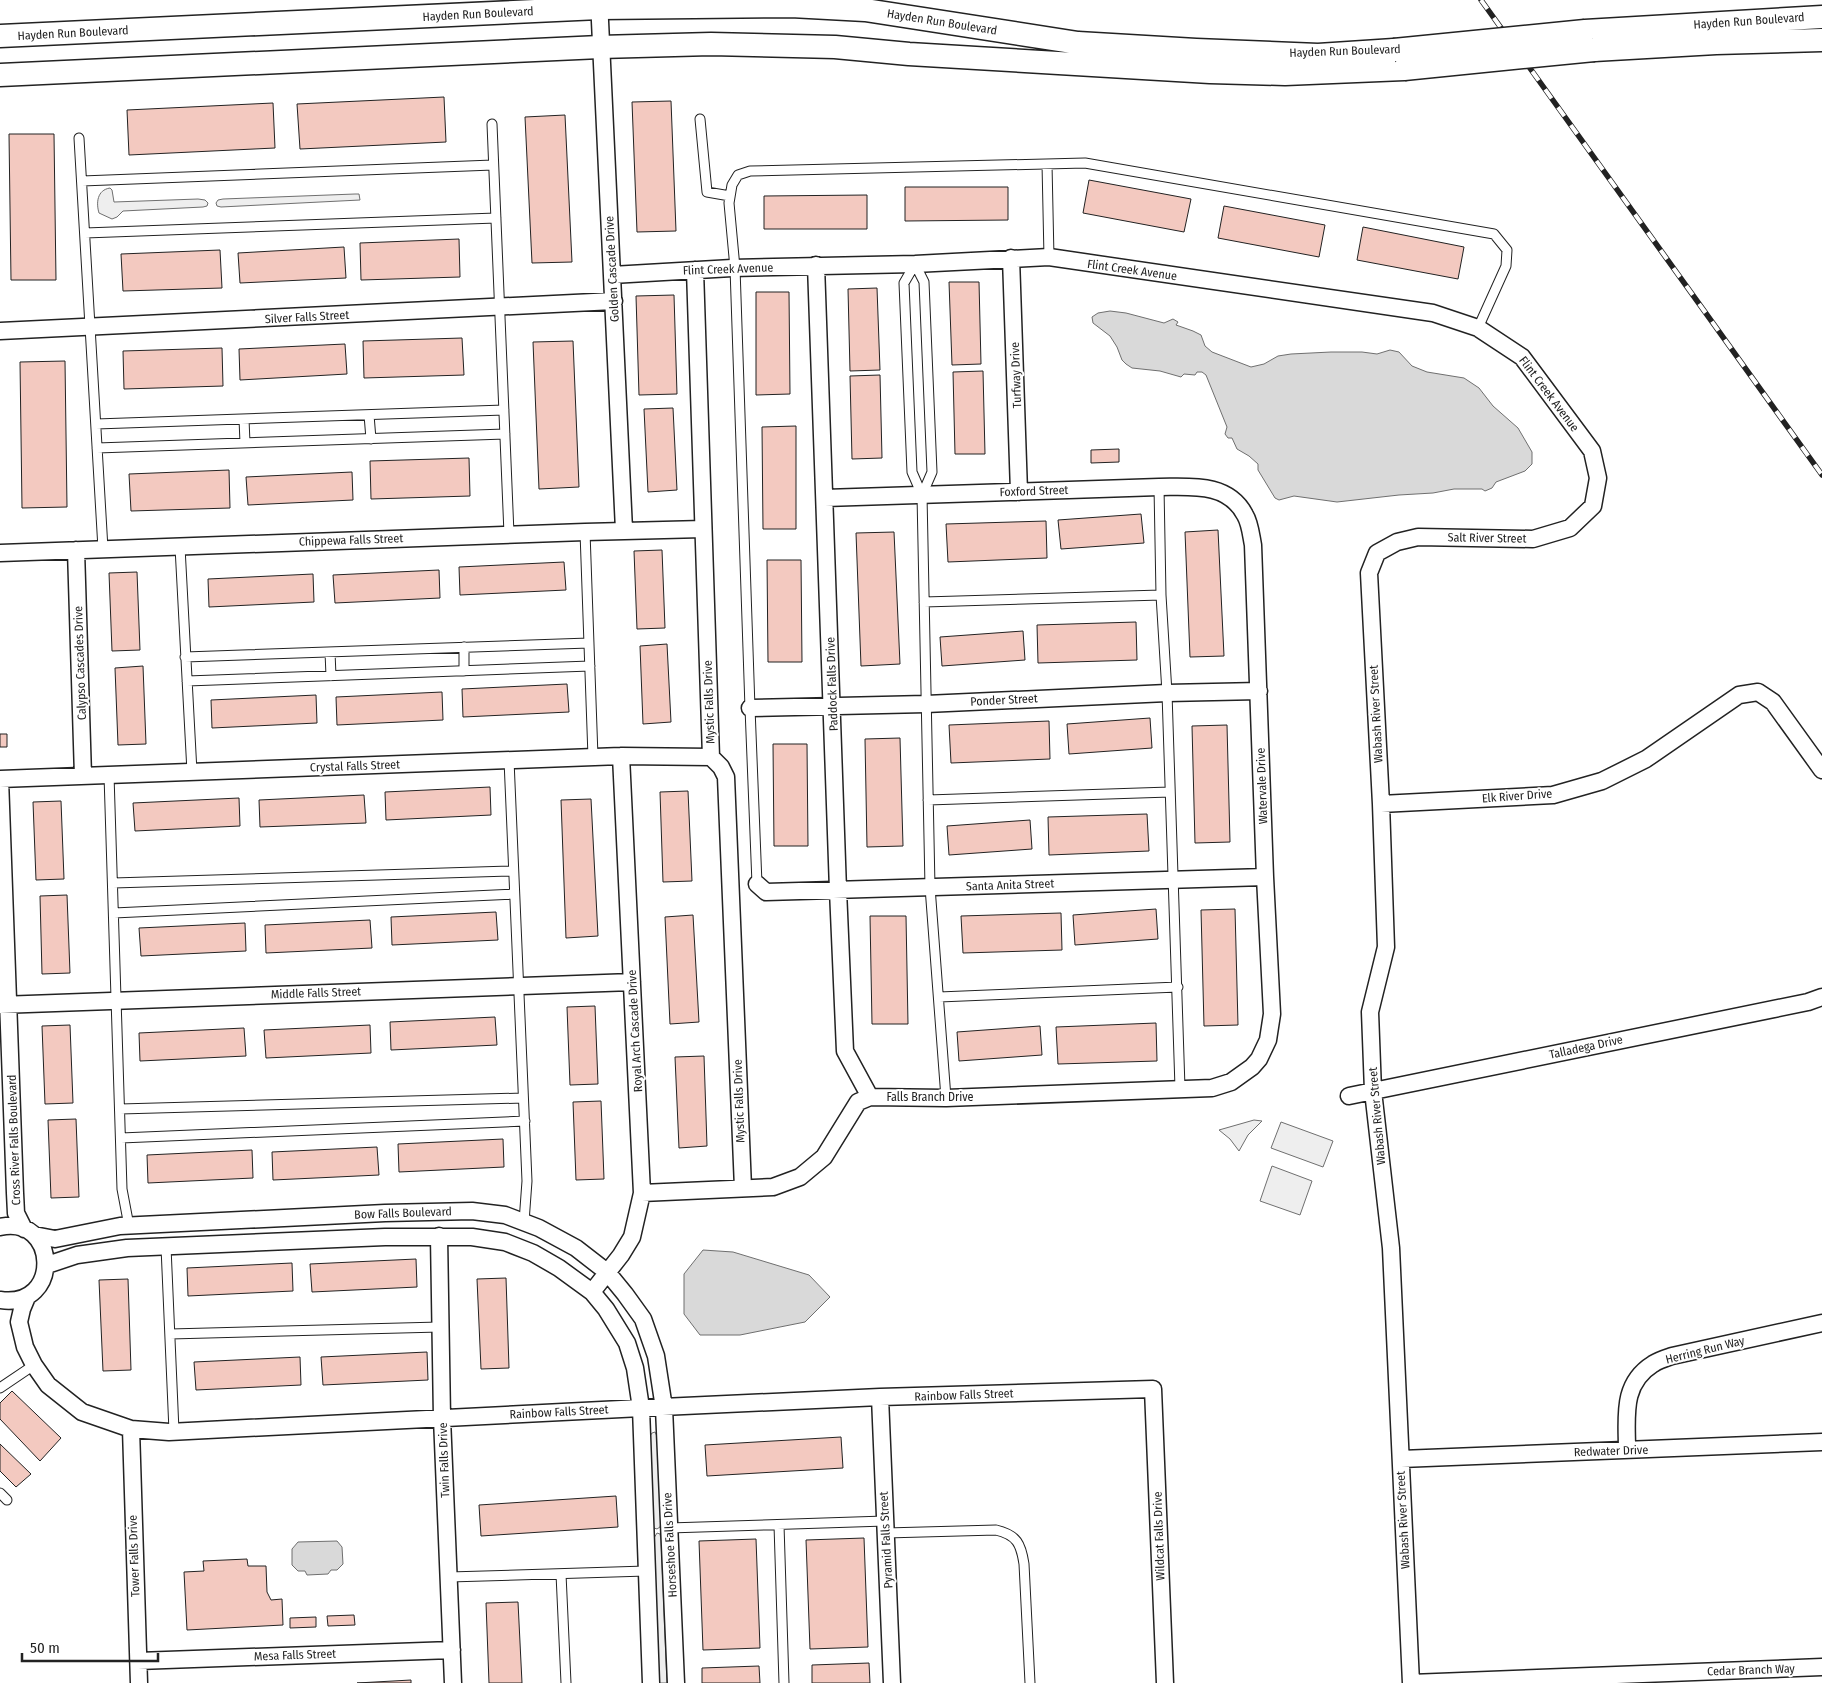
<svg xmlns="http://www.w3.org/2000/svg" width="1822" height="1683" viewBox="0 0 1822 1683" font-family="'Fira Sans Condensed',sans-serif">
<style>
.green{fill:#eee;stroke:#6f6f6f}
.water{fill:#d9d9d9;stroke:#6f6f6f}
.building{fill:#f3c9c0;stroke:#222}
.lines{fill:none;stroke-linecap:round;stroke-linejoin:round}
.lane-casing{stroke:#222;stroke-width:11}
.street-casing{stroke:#222;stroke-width:19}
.secondary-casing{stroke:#222;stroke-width:25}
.lane{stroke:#fff;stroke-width:9}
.street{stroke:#fff;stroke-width:16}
.secondary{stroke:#fff;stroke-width:22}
.rail-casing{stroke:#222;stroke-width:5.5}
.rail{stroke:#fff;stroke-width:4;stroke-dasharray:11;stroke-linecap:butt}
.secondary-bridge-casing{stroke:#222;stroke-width:25;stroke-linecap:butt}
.secondary-bridge{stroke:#fff;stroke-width:22}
.labels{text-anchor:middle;stroke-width:4;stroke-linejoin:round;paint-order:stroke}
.street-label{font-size:12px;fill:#222;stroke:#fff}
</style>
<rect width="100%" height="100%" fill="#fff"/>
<path class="green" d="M110,188L112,190L114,202L198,199L205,200L208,203L207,206L203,207L123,211L117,217L112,219L99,213C96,203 97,190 110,188Z
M355,194H359L360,200L221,207L217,206L216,203L218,200L223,199Z
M1254,1120L1262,1121L1248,1135L1239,1151L1230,1139L1219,1130Z
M1281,1122L1333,1141L1323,1167L1271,1148Z
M1272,1166L1312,1181L1300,1215L1260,1201Z
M655,1432L658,1438L661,1523L660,1527L657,1529L654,1528L653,1524L650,1436L652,1433Z
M657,1533L660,1534L661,1540L667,1683H659L654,1538Z"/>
<path class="water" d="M1110,311L1126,313L1164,323L1173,319L1178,322L1176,325L1193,331L1201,335L1205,346L1212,352L1251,367L1264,364L1278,356L1291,354L1331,352H1362L1377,354L1390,350L1399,352L1412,366L1427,372L1464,378L1479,388L1493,406L1518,428L1532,452V464L1525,471L1496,482L1492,488L1485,491L1482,489H1454L1433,493L1399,495L1337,502L1294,496L1279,500L1275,498L1258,470V464L1249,456L1237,449L1232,438H1228L1225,434L1227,427L1206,375L1202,372H1197L1195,375L1184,374L1181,377L1160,371L1132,368L1126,364L1122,360L1117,347L1110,336L1093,323L1092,317L1098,313Z
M703,1250L733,1252L809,1275L830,1297L805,1322L740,1335H700L684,1314V1274Z
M337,1541L342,1547L343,1564L337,1570H331L328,1574L307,1575L305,1571H298L292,1565V1549L298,1542Z"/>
<path class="building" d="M444,97L446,142L300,149L297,104Z
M671,101L676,231L637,232L632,102Z
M273,103L275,148L129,155L127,110Z
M565,115L572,262L532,263L525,117Z
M9,134H54L56,280H11Z
M1089,180L1191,199L1184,232L1083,213Z
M905,187H1008V220L905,221Z
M867,195V229H764V196Z
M1224,206L1325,225L1319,257L1218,238Z
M1363,227L1464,247L1458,279L1357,260Z
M459,239L460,277L361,280L360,243Z
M344,247L346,278L240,283L238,253Z
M220,250L222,288L123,291L121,254Z
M949,282H979L981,364L952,365Z
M877,288L880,370L850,371L848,289Z
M756,292H789L790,394L756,395Z
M674,295L677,394L639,395L636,296Z
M462,338L464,375L364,378L363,341Z
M573,341L579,487L539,489L533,342Z
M345,344L347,374L240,380L239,349Z
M222,348L223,386L124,389L123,351Z
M65,361L67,507L22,508L20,362Z
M983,371L985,454H955L953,372Z
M880,375L882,458L852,459L850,376Z
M673,408L677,490L648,492L644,409Z
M796,426V529H763L762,427Z
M1119,449V462L1091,463V450Z
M469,458L470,496L371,499L370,461Z
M229,470L230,508L131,511L129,474Z
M352,472L353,500L248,505L246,477Z
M1141,514L1144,543L1061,549L1058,520Z
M1046,521L1047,558L948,562L946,524Z
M1218,530L1224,656L1190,657L1185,532Z
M894,532L900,664L861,666L856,533Z
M662,550L665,628L637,629L634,551Z
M767,560H801L802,662H768Z
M564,562L566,590L460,595L459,567Z
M439,570L440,598L335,603L333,575Z
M137,572L140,650L112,651L109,573Z
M313,574L314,602L209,607L208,579Z
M1136,622L1137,660L1038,663L1037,625Z
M1023,631L1025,660L942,666L940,637Z
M667,644L671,722L643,724L640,646Z
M143,666L146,744L118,745L115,668Z
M567,684L569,712L463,717L462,689Z
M442,692L443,720L337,725L336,697Z
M316,695L317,723L212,728L211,700Z
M1150,718L1152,748L1069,754L1067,724Z
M1049,721L1050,759L951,763L949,725Z
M1227,725L1230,842L1195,843L1192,726Z
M0,734H7V747H0Z
M900,738L903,846L867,847L865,739Z
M773,744H807L808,846H774Z
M490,787L491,815L386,820L385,792Z
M688,791L692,881L663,882L660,792Z
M364,795L366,823L260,827L259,800Z
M239,798L240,826L135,831L133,803Z
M591,799L598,936L566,938L561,800Z
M61,801L64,879L36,880L33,802Z
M1147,814L1149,851L1049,855L1048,817Z
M1030,820L1032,849L949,855L947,826Z
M67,895L70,973L42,974L40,896Z
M1156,909L1158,939L1075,945L1073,915Z
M1235,909L1238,1025L1204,1026L1201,910Z
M496,912L498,940L392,945L391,917Z
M1061,913L1062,950L963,953L961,916Z
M693,915L699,1022L670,1024L665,917Z
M870,916H906L908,1024H872Z
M370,920L372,948L266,953L265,925Z
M245,923L246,951L141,956L139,928Z
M595,1006L598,1084L570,1085L567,1007Z
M495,1017L497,1045L391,1050L390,1022Z
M1156,1023L1157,1061L1058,1064L1056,1027Z
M70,1025L73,1103L45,1104L42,1026Z
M370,1025L371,1053L266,1058L264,1030Z
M1040,1026L1042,1055L959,1061L957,1032Z
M244,1028L246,1056L140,1061L139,1033Z
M704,1056L707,1146L679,1148L675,1057Z
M601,1101L604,1179L576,1180L573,1102Z
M76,1119L79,1197L51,1198L48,1120Z
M503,1139L504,1167L399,1172L398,1144Z
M377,1147L379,1175L273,1180L272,1152Z
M252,1150L253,1178L148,1183L147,1155Z
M416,1259L417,1287L312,1292L310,1264Z
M292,1263L293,1291L188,1296L187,1268Z
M506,1278L509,1368L481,1369L477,1279Z
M128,1279L131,1370L103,1371L99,1280Z
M427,1352L428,1380L323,1385L321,1357Z
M300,1357L301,1385L196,1390L194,1362Z
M12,1391L61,1438L40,1461L0,1419V1403Z
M841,1437L843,1468L707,1476L705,1445Z
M0,1444L31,1474L16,1487L0,1471Z
M616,1496L618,1527L481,1536L479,1505Z
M864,1538L868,1647L810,1649L806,1540Z
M756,1539L760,1648L703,1650L699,1541Z
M247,1559L248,1566H266L267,1592L271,1600L282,1599L283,1625L187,1630L184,1572L204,1571L203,1561Z
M518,1602L522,1683H489L486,1603Z
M354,1615L355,1625L328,1626L327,1616Z
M316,1617V1627L290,1628V1618Z
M869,1663L870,1683H812V1665Z
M759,1666L760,1683H702V1668Z
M411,1680V1683H357Z"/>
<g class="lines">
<g class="lane-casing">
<path id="lane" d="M700,119L707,192L730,196
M492,124L509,534
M79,138L103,549
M1047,164L1049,257
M82,181L493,165
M85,233L496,218
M915,264L904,283L912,472L922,495L930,887L946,1098
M915,264L924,282L932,472L922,495
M369,415L371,439
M244,419L245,443
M96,424L504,410
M97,448L505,434
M585,532L593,757
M180,547L192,772
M1161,595L1167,693L1180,1088
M924,602L1161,595L1159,487
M464,647V671
M330,652L331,676
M185,657L589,643
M187,681L590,666
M509,760L527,1181L524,1222
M109,775L122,1189L129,1226
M928,800L1170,792
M113,883L513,871
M757,884L750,708L735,268L729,203L732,185L738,175L750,171L1085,163L1494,234L1507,250L1506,266L1478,328
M114,913L514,894
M939,997L1178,987
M120,1109L523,1098
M121,1138L525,1121
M166,1247L174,1431
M170,1334L440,1327
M0,1388L34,1365
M0,1493L7,1500
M779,1525L784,1683
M669,1528L885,1521
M886,1533L996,1530C1017,1535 1021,1544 1024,1564L1030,1683
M561,1574L566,1683
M449,1577L646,1571"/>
</g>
<g class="street-casing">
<path id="street" d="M599,0L624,530
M1011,258L1019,492
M816,265L838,890L845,1051L870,1097
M695,270L711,757L721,767L726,777L743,1188
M612,275L732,268L915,264L1049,257L1433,313L1478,328L1522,357L1592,451L1598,478L1593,506L1570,528L1533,539L1418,537L1397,542L1377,553L1369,573L1381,804L1386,947L1370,1012L1373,1091L1391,1248L1411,1683
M0,331L614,301
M76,550L83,776
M0,553L585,532L703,529
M750,708L926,704L1167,693L1259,691
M0,779L621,756L711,757
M0,779L15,1193L16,1213L24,1229
M1381,804L1553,795L1602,781L1646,759L1739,695L1758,692L1773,702L1822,770
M757,884L766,892L1265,877
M0,1005L632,982
M1349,1096L1808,1002L1822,997
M642,1193L773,1187L800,1177L824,1157L858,1102L870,1097L946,1098L1212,1088L1231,1082L1252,1067L1259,1059L1268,1040L1272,1014L1265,877L1253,545C1251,535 1250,523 1245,515C1228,482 1190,487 1159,487L825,498
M0,1227C58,1214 63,1309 0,1300
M34,1235L55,1239L120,1226L385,1213L472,1211L505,1215L539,1228L576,1248L607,1272L625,1294L643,1319L656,1356L664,1408L676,1683
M439,1236L442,1418L453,1683
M47,1265L77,1255L127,1248L385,1237H472L505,1242L533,1253L559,1268L592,1292L606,1309L627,1343L635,1368L641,1408L651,1683
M592,1292L621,1255L632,1237L642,1193L621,756
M27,1297L22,1309L19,1322L25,1347L34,1365L48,1385L82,1412L131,1429L169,1432L641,1408L880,1397L1153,1389L1165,1683
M880,1397L892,1683
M131,1429L139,1683
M1627,1450C1627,1417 1621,1384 1653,1364C1659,1360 1666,1358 1672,1356L1822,1323
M1401,1459L1822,1442
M138,1661L452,1650
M1411,1683L1822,1667"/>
</g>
<g class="secondary-casing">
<path id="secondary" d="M1585,31L1822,17
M0,36L599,8L791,6L865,10L1078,43L1196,50L1318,55L1394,50
M1594,50L1716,43L1822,40
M0,75L600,47L711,44L835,47L909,54L1210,72L1285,74L1404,69"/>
</g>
<use href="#lane" class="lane"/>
<use href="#street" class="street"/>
<use href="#secondary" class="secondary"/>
<g class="rail-casing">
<path id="rail" d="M1481,0L1822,475"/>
</g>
<use href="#rail" class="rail"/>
<g class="secondary-bridge-casing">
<path id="secondary-bridge" d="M1394,50L1585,31
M1404,69L1594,50"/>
</g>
<use href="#secondary-bridge" class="secondary-bridge"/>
</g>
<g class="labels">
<g class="street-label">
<text transform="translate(478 14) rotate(-3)" y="4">Hayden Run Boulevard</text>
<text transform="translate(1749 21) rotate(-4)" y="4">Hayden Run Boulevard</text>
<text transform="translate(942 22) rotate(9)" y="4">Hayden Run Boulevard</text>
<text transform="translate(73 33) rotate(-3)" y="4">Hayden Run Boulevard</text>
<text transform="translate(1345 51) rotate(-2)" y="4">Hayden Run Boulevard</text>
<text transform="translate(612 269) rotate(-93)" y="4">Golden Cascade Drive</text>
<text transform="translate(728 269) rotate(-2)" y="4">Flint Creek Avenue</text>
<text transform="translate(1132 270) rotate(8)" y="4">Flint Creek Avenue</text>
<text transform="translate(307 317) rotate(-3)" y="4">Silver Falls Street</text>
<text transform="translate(1016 375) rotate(-92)" y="4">Turfway Drive</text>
<text transform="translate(1549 394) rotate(53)" y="4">Flint Creek Avenue</text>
<text transform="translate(1034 491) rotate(-2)" y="4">Foxford Street</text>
<text transform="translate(1487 538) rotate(1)" y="4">Salt River Street</text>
<text transform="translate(351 540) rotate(-2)" y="4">Chippewa Falls Street</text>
<text transform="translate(80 663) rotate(-92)" y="4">Calypso Cascades Drive</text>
<text transform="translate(832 684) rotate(-92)" y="4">Paddock Falls Drive</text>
<text transform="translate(1004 700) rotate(-3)" y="4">Ponder Street</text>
<text transform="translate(709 702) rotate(-92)" y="4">Mystic Falls Drive</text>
<text transform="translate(1376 714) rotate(-93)" y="4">Wabash River Street</text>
<text transform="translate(355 766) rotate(-2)" y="4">Crystal Falls Street</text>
<text transform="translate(1262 786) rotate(-92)" y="4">Watervale Drive</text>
<text transform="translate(1517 796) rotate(-4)" y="4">Elk River Drive</text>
<text transform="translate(1010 885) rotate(-2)" y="4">Santa Anita Street</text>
<text transform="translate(316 993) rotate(-2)" y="4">Middle Falls Street</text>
<text transform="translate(635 1031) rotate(-93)" y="4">Royal Arch Cascade Drive</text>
<text transform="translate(1586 1047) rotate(-12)" y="4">Talladega Drive</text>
<text x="930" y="1101">Falls Branch Drive</text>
<text transform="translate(739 1101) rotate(-92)" y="4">Mystic Falls Drive</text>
<text transform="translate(1377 1116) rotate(-95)" y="4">Wabash River Street</text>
<text transform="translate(14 1140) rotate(-92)" y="4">Cross River Falls Boulevard</text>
<text transform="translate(403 1213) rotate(-2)" y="4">Bow Falls Boulevard</text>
<text transform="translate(1705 1350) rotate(-14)" y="4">Herring Run Way</text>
<text transform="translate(964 1395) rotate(-2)" y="4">Rainbow Falls Street</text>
<text transform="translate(559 1412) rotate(-3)" y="4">Rainbow Falls Street</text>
<text transform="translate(1611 1451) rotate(-2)" y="4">Redwater Drive</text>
<text transform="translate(444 1460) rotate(-92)" y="4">Twin Falls Drive</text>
<text transform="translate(1403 1520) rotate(-93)" y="4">Wabash River Street</text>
<text transform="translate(1159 1536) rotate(-92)" y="4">Wildcat Falls Drive</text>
<text transform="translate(886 1540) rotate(-93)" y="4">Pyramid Falls Street</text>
<text transform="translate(670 1545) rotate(-93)" y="4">Horseshoe Falls Drive</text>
<text transform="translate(134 1556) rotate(-92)" y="4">Tower Falls Drive</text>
<text transform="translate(295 1655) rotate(-2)" y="4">Mesa Falls Street</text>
<text transform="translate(1751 1670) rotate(-2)" y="4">Cedar Branch Way</text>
</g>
</g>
<path d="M22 1653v8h136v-8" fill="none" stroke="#222222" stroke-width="2.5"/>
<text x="30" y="1653" font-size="15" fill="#222222" stroke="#ffffff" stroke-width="4" paint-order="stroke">50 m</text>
</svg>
